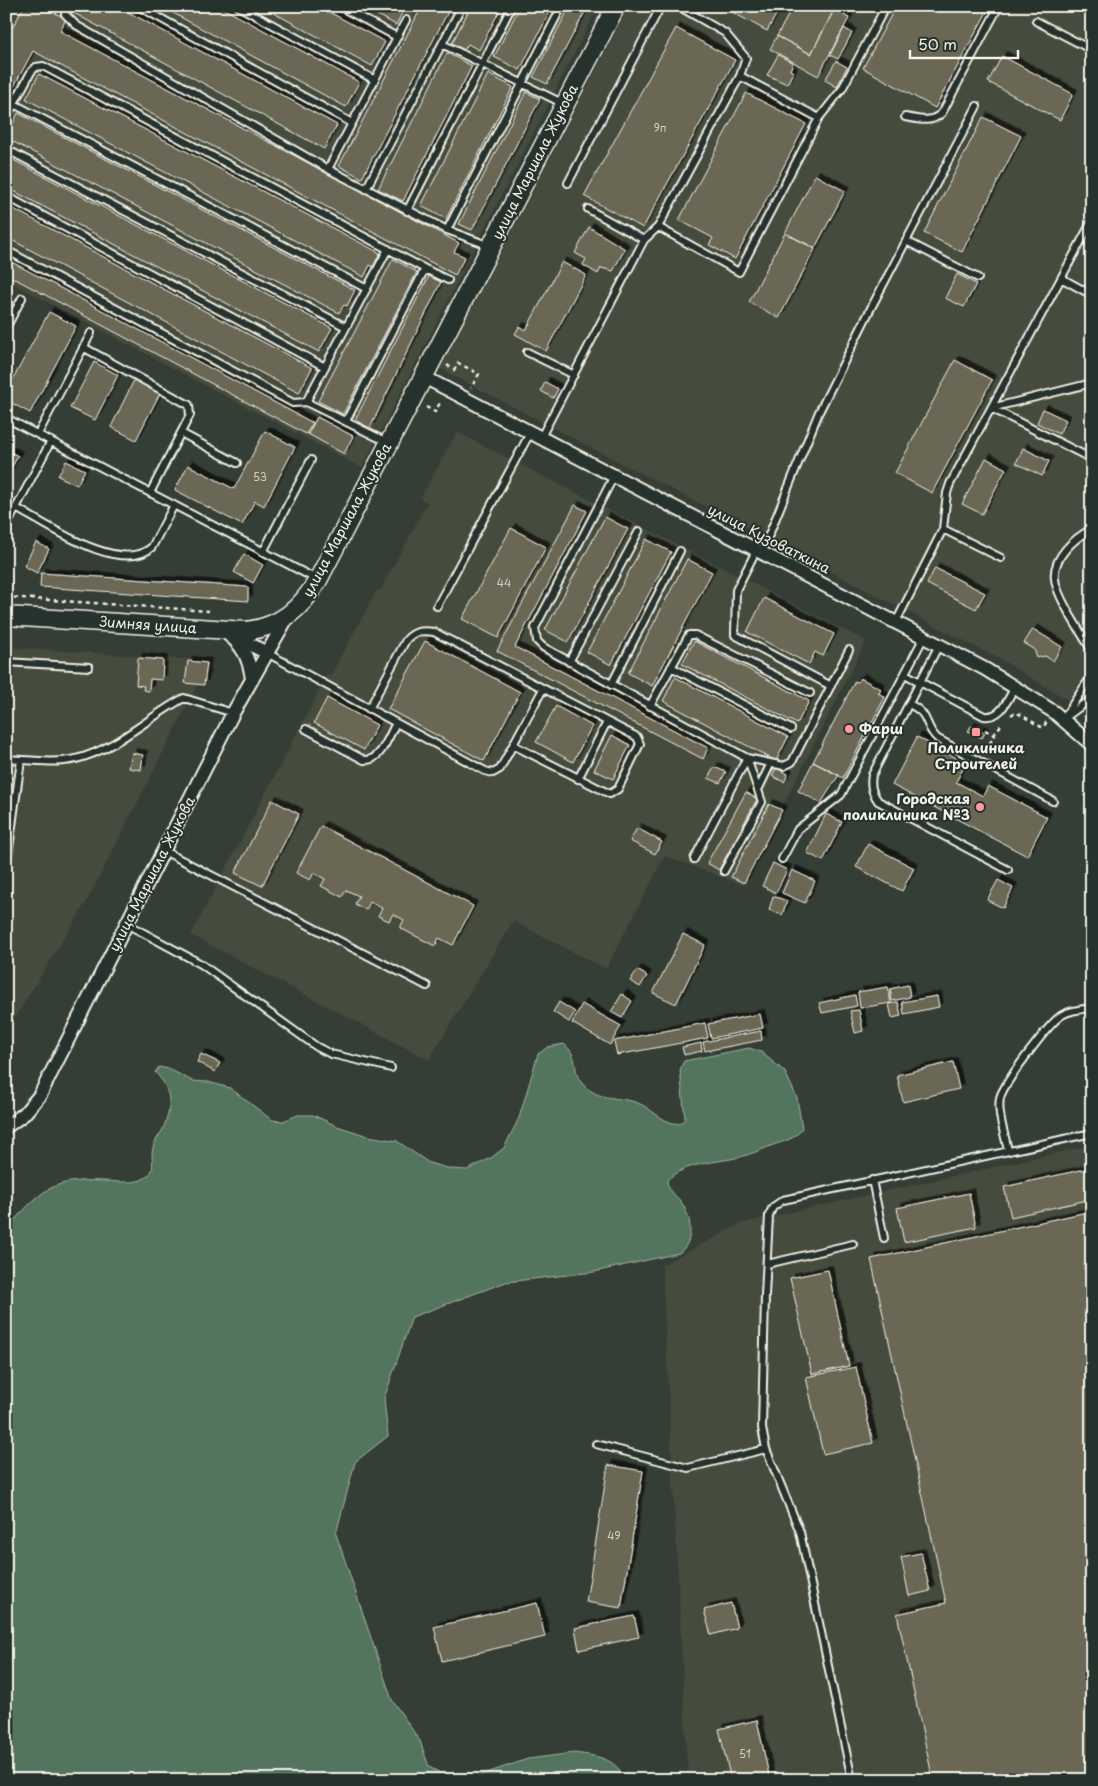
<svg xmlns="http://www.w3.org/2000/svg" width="1098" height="1786" viewBox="0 0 1098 1786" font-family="'Playpen Sans',sans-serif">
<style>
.built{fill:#444b3e}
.green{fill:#53745d;stroke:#a4b2a2}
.building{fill:#6a6854;stroke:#f4f1e8;filter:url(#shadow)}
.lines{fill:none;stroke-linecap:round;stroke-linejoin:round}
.lane-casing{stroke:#f4f1e8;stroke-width:10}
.street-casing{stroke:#f4f1e8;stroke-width:16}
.secondary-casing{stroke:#f4f1e8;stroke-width:21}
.path{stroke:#f4f1e8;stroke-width:2.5;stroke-dasharray:4 4;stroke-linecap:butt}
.lane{stroke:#26332d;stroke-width:6}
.street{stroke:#26332d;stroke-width:12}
.secondary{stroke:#26332d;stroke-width:18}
.poi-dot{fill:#ff9aa2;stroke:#26332d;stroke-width:2}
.labels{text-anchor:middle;stroke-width:4;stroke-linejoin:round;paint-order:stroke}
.number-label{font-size:11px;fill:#d2cfc3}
.street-label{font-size:14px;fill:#f4f1e8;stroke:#26332d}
.poi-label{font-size:14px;font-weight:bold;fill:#f4f1e8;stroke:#26332d;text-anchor:start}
</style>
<defs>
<filter id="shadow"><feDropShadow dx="4.5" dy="-4.5" stdDeviation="0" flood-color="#0009"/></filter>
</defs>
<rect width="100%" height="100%" fill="#343e35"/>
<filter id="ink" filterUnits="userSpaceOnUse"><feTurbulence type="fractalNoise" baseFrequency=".02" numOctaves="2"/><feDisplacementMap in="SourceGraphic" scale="10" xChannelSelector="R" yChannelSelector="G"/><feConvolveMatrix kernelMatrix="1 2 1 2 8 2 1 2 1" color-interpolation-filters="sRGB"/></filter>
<g filter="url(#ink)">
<path class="built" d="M6,6H599L362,468L6,280Z
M629,6H1092V715L1003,661L440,369Z
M457,432L866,641L743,885L665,856L606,969L513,921L429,1060L191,935L323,683L327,675L330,676L377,590L380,591L427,503L420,499Z
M6,647L212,661L204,685L198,684L87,901L6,1032Z
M1092,1145V1780H688L662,1265L742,1223Z"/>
<path class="green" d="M564,1044C580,1057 572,1070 581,1082C597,1101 614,1096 635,1102C652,1107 659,1122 679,1124L685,1119L680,1070L684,1061L749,1048L761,1052L785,1072L797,1098L802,1128C796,1139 785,1141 773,1145C763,1149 752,1154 740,1157C716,1163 686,1162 667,1180C669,1195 674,1192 681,1202C692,1217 695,1242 679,1253L594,1272L506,1282L412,1317L384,1399L388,1436L355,1462L336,1534L392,1700L420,1741L429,1767L454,1780H6V1229C41,1192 49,1178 103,1181C113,1181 131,1184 141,1180C160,1171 149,1162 153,1148C154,1142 159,1136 162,1131C172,1109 173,1091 155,1072L159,1067L169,1069L192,1081L208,1082L230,1088L272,1120L283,1121L298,1115H313L337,1126L368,1136L397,1141L429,1163L451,1169L467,1170L491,1158L504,1148L519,1118L538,1054L548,1047Z
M574,1753C596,1756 616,1757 625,1780H466L528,1759Z"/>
<path class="building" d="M24,6H55L52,11L66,19L60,31L459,243L454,252L465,257L455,275L33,51L6,101V40Z
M72,6H117L337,125L324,149L70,11Z
M160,6H219L359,82L346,107Z
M261,6H318L385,42L372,66Z
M361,6H406L396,25Z
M422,6H451L362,178L339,166Z
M471,6H502L479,50L468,44L464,50L452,43Z
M520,6H553L520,70L494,57Z
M570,6H588L547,84L533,77Z
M721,6H781L767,31Z
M793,6H827L834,10L811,54L777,36Z
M896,6H990L935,108L863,68Z
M834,10L849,18L818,76L770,49L777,36L811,54Z
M676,28L735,60L643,228L584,196Z
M844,28L852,33L838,59L830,55Z
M447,53L472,66L403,201L378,189Z
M778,55L793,63L790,70L793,72L787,84L767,75Z
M1002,56L1073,94L1060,120L988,82Z
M836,61L847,67L837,87L825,80Z
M39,74L380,253L373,267L370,265L364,277L26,99Z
M488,74L513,87L446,219L421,206Z
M526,92L540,99L472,230L459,224Z
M746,93L806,124L735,259L709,245L713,238L679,220Z
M18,113L355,290L347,306L344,305L339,313L6,138Z
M983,117L1021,136L962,252L924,233Z
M6,156L332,328L319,352L6,187Z
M815,175L845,191L815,248L785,233Z
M6,205L312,368L299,393L6,237Z
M589,227L625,249L613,271L601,268L598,274L583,265L586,259L575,253Z
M785,233L815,249L779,318L749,302Z
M6,259L313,423L306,434L6,274Z
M393,259L417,272L343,414L318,401Z
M562,262L586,275L546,351L515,334L519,327L526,330Z
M957,274L976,284L964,307L945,298Z
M429,276L441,282L370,428L355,420Z
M49,312L76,326L30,413L6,400V392Z
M955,360L992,380L932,493L895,473Z
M94,362L118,375L95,420L70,408Z
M134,380L160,393L136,440L111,427Z
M545,382L558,389L553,398L541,391Z
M1043,409L1066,420L1059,434L1037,423Z
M317,417L353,436L344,454L308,434Z
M265,431L295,447L264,506L255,501L242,525L175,490L188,465L234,489Z
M1023,448L1049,461L1042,476L1016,463Z
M6,450L18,456L6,477Z
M986,458L1006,469L982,514L962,504Z
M66,461L85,470L77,485L58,476Z
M575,505L587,511L515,647L708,748L703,759L497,651Z
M605,517L628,529L568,642L545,630Z
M511,528L546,547L498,638L462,619Z
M646,539L671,552L611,665L587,652Z
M36,542L49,549L37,573L24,566Z
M244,554L263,565L253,583L234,572Z
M687,559L712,572L652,686L628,673Z
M935,568L985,593L976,609L927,584Z
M41,573L248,587V601L40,587Z
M764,598L834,634L823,656L815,652L809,664L747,632Z
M1033,629L1062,647L1053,661L1045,656L1037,658L1034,649L1024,643Z
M425,641L520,692L484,761L388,709Z
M694,641L809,701L797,724L682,664Z
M138,658L163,660L162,680L150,679L149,691L143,690L144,686L136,685Z
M188,661L207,663L204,685L185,683Z
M675,677L788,737L776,761L663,701Z
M860,678L881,689L878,693L885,697L843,778L813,762L855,681L858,682Z
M327,698L377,725L364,750L314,723Z
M556,706L592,726L573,762L536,742Z
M971,726L985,733L982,738L968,731Z
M612,735L630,745L613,779L594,770Z
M917,737L966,763L956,782L983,796L988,786L1047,817L1027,856L892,785Z
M132,753L143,755L141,770L129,768Z
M813,762L839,775L821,803L798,791Z
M714,767L726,772L720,783L708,778Z
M776,768L788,774L784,782L772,776Z
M746,792L757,799L719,870L707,863Z
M272,800L299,814L262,886L235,873Z
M769,804L782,810L744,883L731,877Z
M826,814L842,822L823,861L807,853Z
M321,826L473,906L453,945L439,938L435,946L400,928L404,920L393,914L389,921L378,916L382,908L370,902L366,910L355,904L359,896L346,890L342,897L321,886L325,879L314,873L310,880L296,873Z
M637,828L662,842L655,854L630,841Z
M868,844L914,868L902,891L856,867Z
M773,863L787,870L776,893L762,886Z
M792,870L815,881L805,903L782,893Z
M998,880L1013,888L1003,908L987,900Z
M773,896L787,901L782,915L769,910Z
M683,934L705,945L676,1004L653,993Z
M637,970L647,976L640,987L630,981Z
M908,985L910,997L892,1001L890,989Z
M888,987L891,1003L860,1008L858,992Z
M622,994L632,1001L622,1018L611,1012Z
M855,995L857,1006L822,1013L819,1003Z
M937,996L939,1007L904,1014L902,1002Z
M559,1002L575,1012L569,1022L553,1012Z
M898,1002L901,1016L892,1018L889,1004Z
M582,1004L621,1026L610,1045L572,1023Z
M859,1010L863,1031L855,1033L850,1011Z
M760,1014L763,1028L711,1038L708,1024Z
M705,1023L708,1038L617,1055L614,1041Z
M761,1031L762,1040L705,1051L703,1042Z
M701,1043L702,1051L684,1055L682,1047Z
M201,1054L220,1063L215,1072L197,1062Z
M953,1062L959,1089L903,1102L897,1075Z
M1090,1168L1092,1199L1011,1217L1004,1187Z
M969,1193L976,1227L904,1242L897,1208Z
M1092,1211V1265L1084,1267L1092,1304V1780H933L897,1614L946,1603L871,1259Z
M828,1270L849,1366L812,1374L790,1278Z
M856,1367L873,1443L823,1454L806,1377Z
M608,1465L643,1471L621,1608L586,1602Z
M921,1553L930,1591L909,1596L901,1557Z
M537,1603L545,1637L442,1661L434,1627Z
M731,1603L737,1628L711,1635L704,1610Z
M634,1616L639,1637L579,1650L575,1628Z
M757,1720L770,1780H731L719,1729Z"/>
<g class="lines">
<g class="lane-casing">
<path id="lane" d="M64,6L65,14L76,25L328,169L406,20
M138,6L352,123
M238,6L375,80
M339,6L397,37
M462,6L442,44L564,104
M678,6L725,33L746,58L740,76
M1036,21L1092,50
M14,104L367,289
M905,117C919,119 930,124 942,113L999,6
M6,118L31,72L36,67L43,66L425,269L346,421
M6,149L346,327
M328,169L447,230L562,6
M568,183L661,6
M366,189L442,44
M6,196L325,367
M588,209L644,240
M407,211L512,6
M658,227L739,272L819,118L842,89L886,6
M447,230L490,246
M906,241L978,278
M6,250L293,403L306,402L387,442
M425,269L448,280
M1061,278L1092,295
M6,328L22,298
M83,347L189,405L190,415L150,493
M527,352L574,375
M306,402L388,249
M991,408L1092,459
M991,408L1092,383
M6,418L318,580
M181,433L237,463
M38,434L91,333
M540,439L644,240L658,227L740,76L819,118
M614,476L535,628L537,641L543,647L747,758L762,802L724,871
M16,508C46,524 121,576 152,547L174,505
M6,527L51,441
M943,529L1001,558
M1092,529C1074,538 1052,558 1055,579C1056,596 1082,634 1092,651
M757,549L736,590L735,635L831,686
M263,552L311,460
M762,552L819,412L871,308L977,106
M437,606L530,433
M896,622L943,529L947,493L950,484L1092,221
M939,645L872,775C870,786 872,792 878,801L1008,870
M267,653L485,771L493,773L500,769L543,689
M6,662L89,667
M569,662L639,531
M671,667L791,729
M905,674L984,716C1002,718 1007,700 1015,687
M611,685L680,551
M909,704C932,715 923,726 938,739L1053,801
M650,706L689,635H695L810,693
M369,709L406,640C414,631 422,630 434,632L637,737L640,744L618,789L610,794L513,745
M1066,717L1092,698
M1063,719L1092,675
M306,729L364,760C381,762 389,735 396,723
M6,759C29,760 54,764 76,759C117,749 148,717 184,698L233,713
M578,779L607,722
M759,788L770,765
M164,851L427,986
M694,859L747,758L784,766L792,762L849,650
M782,859L798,829L841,795L924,637
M6,870L21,760
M127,924L201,964L317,1047L331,1054L391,1068
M1008,1151C1005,1134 997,1114 1000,1098C1003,1084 1050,1022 1062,1015C1070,1010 1082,1009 1092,1008
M872,1180L884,1238
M767,1264L853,1244
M596,1444L688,1468L766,1449
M852,1780L800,1532L766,1449L762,1428L765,1296L769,1215L773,1207L783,1200L1092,1133"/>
</g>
<g class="street-casing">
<path id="street" d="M422,376L985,669L1054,712L1092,745
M223,631C242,643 249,657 252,679
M236,637L267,653
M6,1127L24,1114L40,1095L233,713L287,618"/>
</g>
<g class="secondary-casing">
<path id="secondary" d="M6,616L246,631C280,627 301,609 318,580L616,6"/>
</g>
<path class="path" d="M447,365L454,370L458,363L479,374L471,388
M426,407L435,412L441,401
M6,597L209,611
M1011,715L1016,712L1043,728L1047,721
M978,726L994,735L985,754
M994,735L1003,722"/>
<use href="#lane" class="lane"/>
<use href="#street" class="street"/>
<use href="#secondary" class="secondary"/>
</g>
</g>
<g class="poi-dot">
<circle cx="849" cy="729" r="5"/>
<rect x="971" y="727" width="10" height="10" rx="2.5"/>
<circle cx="980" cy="807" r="5"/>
</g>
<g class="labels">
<g class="number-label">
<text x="660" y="132">9п</text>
<text x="260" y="481">53</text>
<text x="504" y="587">44</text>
<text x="614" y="1540">49</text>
<text x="745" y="1758">51</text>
</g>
<g class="street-label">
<text transform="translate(535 162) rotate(-63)" y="5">улица Маршала Жукова</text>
<text transform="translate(347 520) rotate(-62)" y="5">улица Маршала Жукова</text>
<text transform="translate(769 539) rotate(27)" y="5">улица Кузоваткина</text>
<text transform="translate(148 625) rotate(4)" y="5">Зимняя улица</text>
<text transform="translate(152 874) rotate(-63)" y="5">улица Маршала Жукова</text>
</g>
<g class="poi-label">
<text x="859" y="734">Фарш</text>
<text x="976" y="753" text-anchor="middle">Поликлиника<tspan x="976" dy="16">Строителей</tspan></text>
<text x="970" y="804" text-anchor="end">Городская<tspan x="970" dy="16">поликлиника №3</tspan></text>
</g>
</g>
<rect width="1098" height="1786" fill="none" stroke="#26332d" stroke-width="25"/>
<rect x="12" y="12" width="1073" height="1761" fill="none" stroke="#f4f1e8" stroke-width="2" filter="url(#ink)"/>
<path d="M910 50v8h108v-8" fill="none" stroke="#f4f1e8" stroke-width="2.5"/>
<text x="918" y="50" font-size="15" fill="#f4f1e8" stroke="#26332d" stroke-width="4" paint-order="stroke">50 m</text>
</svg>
